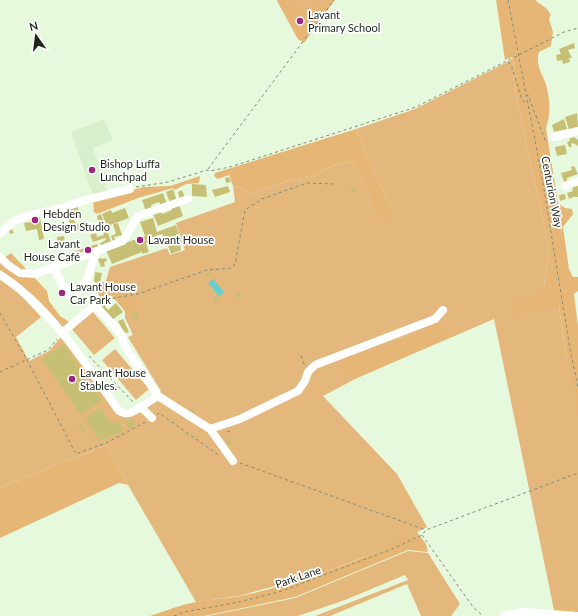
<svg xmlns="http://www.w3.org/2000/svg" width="578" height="616" viewBox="0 0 578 616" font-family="Lato,sans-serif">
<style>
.built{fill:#d8efcc}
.green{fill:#e4b77d}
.forest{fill:#e6b677}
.water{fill:#66d0d0}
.building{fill:#c7c074}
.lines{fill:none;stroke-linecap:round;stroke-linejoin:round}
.path{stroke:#818d7a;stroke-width:1;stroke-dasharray:3 3;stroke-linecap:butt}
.minor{stroke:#fff;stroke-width:8}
.poi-dot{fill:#9e267f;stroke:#fff;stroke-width:1.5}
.labels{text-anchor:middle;stroke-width:3.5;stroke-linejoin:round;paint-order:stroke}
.poi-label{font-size:11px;fill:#1f261c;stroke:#fff;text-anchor:start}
.street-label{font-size:11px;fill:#1f261c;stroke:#fff}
</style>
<rect width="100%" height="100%" fill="#e7f9dd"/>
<path class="built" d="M104,119L113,140L93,148L108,192L93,195L71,132Z"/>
<path class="green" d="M277,0H328L298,39Z
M513,59L516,95L549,248L544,286L559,306L567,362L578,371V612L554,610L494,319L357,378L323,396L397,474L427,527L389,547L322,573L239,596L196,602L128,485L107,445L0,488V273L41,317L16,337L29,361L49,351L60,338L66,340L120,416L161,391L128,337L133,335L125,318V311L112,295L101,299L95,287L106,281L110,267L167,248L170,255L185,250L176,223L235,202L233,186L254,193L291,180L316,176L324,169L350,161L363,179L375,216L392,211L356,129L415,109Z
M92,311L115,338L94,355L71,328Z
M115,349L149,389L136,400L102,360Z
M408,551L428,553L460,604L451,616H421L407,584L330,616H315L408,580L405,575L345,600L298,616H208L295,598Z"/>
<path class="forest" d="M289,0L294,8L304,11L313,5L325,3L328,0H335L304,43L298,39L277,1Z
M496,0H535L547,9L551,15L549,19L553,32L551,46L539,52C535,65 542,72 546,85C550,99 551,114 546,128L558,203L565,208L572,209L573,214L563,227L569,269L573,277H578V291L574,294L578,326V411L567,362L559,306L514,315L511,311V304L531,296L544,286L549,248L516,95L513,59L512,57L505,60Z
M356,129L392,211L388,219L375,216L363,179L350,161L324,169L316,176L291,180L254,193L233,186L229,175L218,179L214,176L215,173Z
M200,176L199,183L186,184L175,190L173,188L138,198L97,214L94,212L93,200L144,187L170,186Z
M11,253L47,291L49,301L60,316L71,323L63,329L13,279L0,270V257L4,258Z
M107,278L117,280C123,291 132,291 139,301L135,309L125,311L111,295L101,299L95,287L106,281Z
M440,322L449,337L357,378L344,373L340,362L393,344Z
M107,445L128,485L119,483L0,538V488Z
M417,532L426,544L428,552L408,550L295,597L204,616H150C165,611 180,605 196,602C211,599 226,599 241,596C302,582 362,561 417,532Z
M553,605L578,607V616H556Z"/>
<path class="water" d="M213,279L224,292L219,296L208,283Z"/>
<path class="building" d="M574,43L575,48L568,50L572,58H569L570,62L563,64L562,60L557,61L556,55L561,54L559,49Z
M577,113L578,127L569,130L565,117Z
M564,119L567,129L554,132L552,125Z
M574,137L578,140V146L573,143L571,144L572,147H569L567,142L570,141L569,139Z
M565,145L567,154L557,156L555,147Z
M574,166L578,174L567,178V181L564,182L561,173L572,170L571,167Z
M229,177L231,182L226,183L225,178Z
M192,184L206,185L207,197L192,196Z
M228,186L230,192L215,197L212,190Z
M578,186V197H575V196L569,199L567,193L573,191L572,187Z
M355,187L357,190L352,193L350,190Z
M173,189L177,201L170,203L166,192Z
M182,190L185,198L180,200L178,192Z
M163,193L167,204L161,206L159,202L151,205L152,209L146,211L142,200Z
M565,194L566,199L560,201L559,195Z
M179,205L183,216L158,226L153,214L161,211L162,214L172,210L170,207Z
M77,206L79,211L72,215L76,225L85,221L87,227L74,232L65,212Z
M125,208L129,218L107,226L102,214L111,210L112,213Z
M101,214L112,244L102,247L100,243L106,240L105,238L93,242L90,235L96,233L97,237L104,235L100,220L98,221L97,216Z
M40,217L44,239L39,240L37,229L26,231L24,223L31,222L30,218Z
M153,218L157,232L176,225L182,243L180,244L181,250L171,254L165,236L163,237L162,234L147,239L148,242L146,243L149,252L142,254V252L112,264L106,250L145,236L140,222Z
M118,223L122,235L114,237L116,241L113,242L111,236L116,234L113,224Z
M12,229L14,233L10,234L9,231Z
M64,236L65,244L58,245L57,237Z
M97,244L99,248L75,258L74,255L77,254L76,251Z
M102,258L103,259L106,258L107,261L104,262L105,266L101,267L98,259Z
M95,272L102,273L100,283L94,282Z
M210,272L212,274L207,277L205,275Z
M238,291L242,296L239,299L235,294Z
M217,296L219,299L215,302L213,298Z
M116,303L123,312L112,320L101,307L104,304L108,310Z
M137,311L139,318L134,319L132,313Z
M123,319L129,332L125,334L118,321Z
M64,344L102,400L81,415L42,359Z
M100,408L112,424L120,422L123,431L100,441L85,418Z
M192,409L197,412L195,415L190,412Z
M133,419L135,426L128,429L126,421Z
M81,423L86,430L83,432L78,425Z
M230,439L232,444L228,446L226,440Z"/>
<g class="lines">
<path class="path" d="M508,0L542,177L570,349L578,387
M508,62L511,64L522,100L526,103
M526,96L528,95L545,140L548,139
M208,169L334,0
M136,187L168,182L207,170L210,171L230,167L416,107L564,32L578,28
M101,302L109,299L138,294L207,270L232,268L235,264L245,210L262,199L307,183L335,184
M0,313L27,360L76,454L106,443L146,422
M89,356L134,403
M301,356L305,366
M0,372L48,350L57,339
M157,415L159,413L220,456
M227,431L230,432
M240,463L426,530
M422,535L473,607L483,616
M174,616L184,612L239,602L282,591L392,549L422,535L426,530L578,473"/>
<path class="minor" d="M554,137L578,131
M565,186L578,181
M0,233L15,221L26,216L63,208L82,201L130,189
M0,257L8,265L20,273L36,274L123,241L138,216L188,199
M53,268L69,295L86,283L96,252
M0,275C50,306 85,364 119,411C128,416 133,412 141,407L152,418
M63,332L95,305L122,335L124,345L158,396L141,407
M158,396L210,429L233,461
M210,429L240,419L298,391L305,381L308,372L315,365L435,319L443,310
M504,616L524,612L578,616"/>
</g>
<g class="poi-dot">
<circle cx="300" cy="21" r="4"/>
<circle cx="92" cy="170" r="4"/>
<circle cx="35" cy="220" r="4"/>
<circle cx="140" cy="240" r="4"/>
<circle cx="88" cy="250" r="4"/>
<circle cx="62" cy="293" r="4"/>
<circle cx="72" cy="379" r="4"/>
</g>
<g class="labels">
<g class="poi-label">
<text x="308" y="19">Lavant<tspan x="308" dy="13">Primary School</tspan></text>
<text x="100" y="168">Bishop Luffa<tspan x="100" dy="13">Lunchpad</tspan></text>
<text x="43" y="218">Hebden<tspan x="43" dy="13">Design Studio</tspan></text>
<text x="148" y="244">Lavant House</text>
<text x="80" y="248" text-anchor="end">Lavant<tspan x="80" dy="13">House Café</tspan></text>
<text x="70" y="291">Lavant House<tspan x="70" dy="13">Car Park</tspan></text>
<text x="80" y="377">Lavant House<tspan x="80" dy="13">Stables.</tspan></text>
</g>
<g class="street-label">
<text transform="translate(552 192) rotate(79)" y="4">Centurion Way</text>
<text transform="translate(298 577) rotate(-19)" y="4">Park Lane</text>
</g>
</g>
<g transform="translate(36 36) rotate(346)" stroke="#ffffff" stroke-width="3" paint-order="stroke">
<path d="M0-3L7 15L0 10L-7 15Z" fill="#1f261c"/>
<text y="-6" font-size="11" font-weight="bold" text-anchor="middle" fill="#1f261c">N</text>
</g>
</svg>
